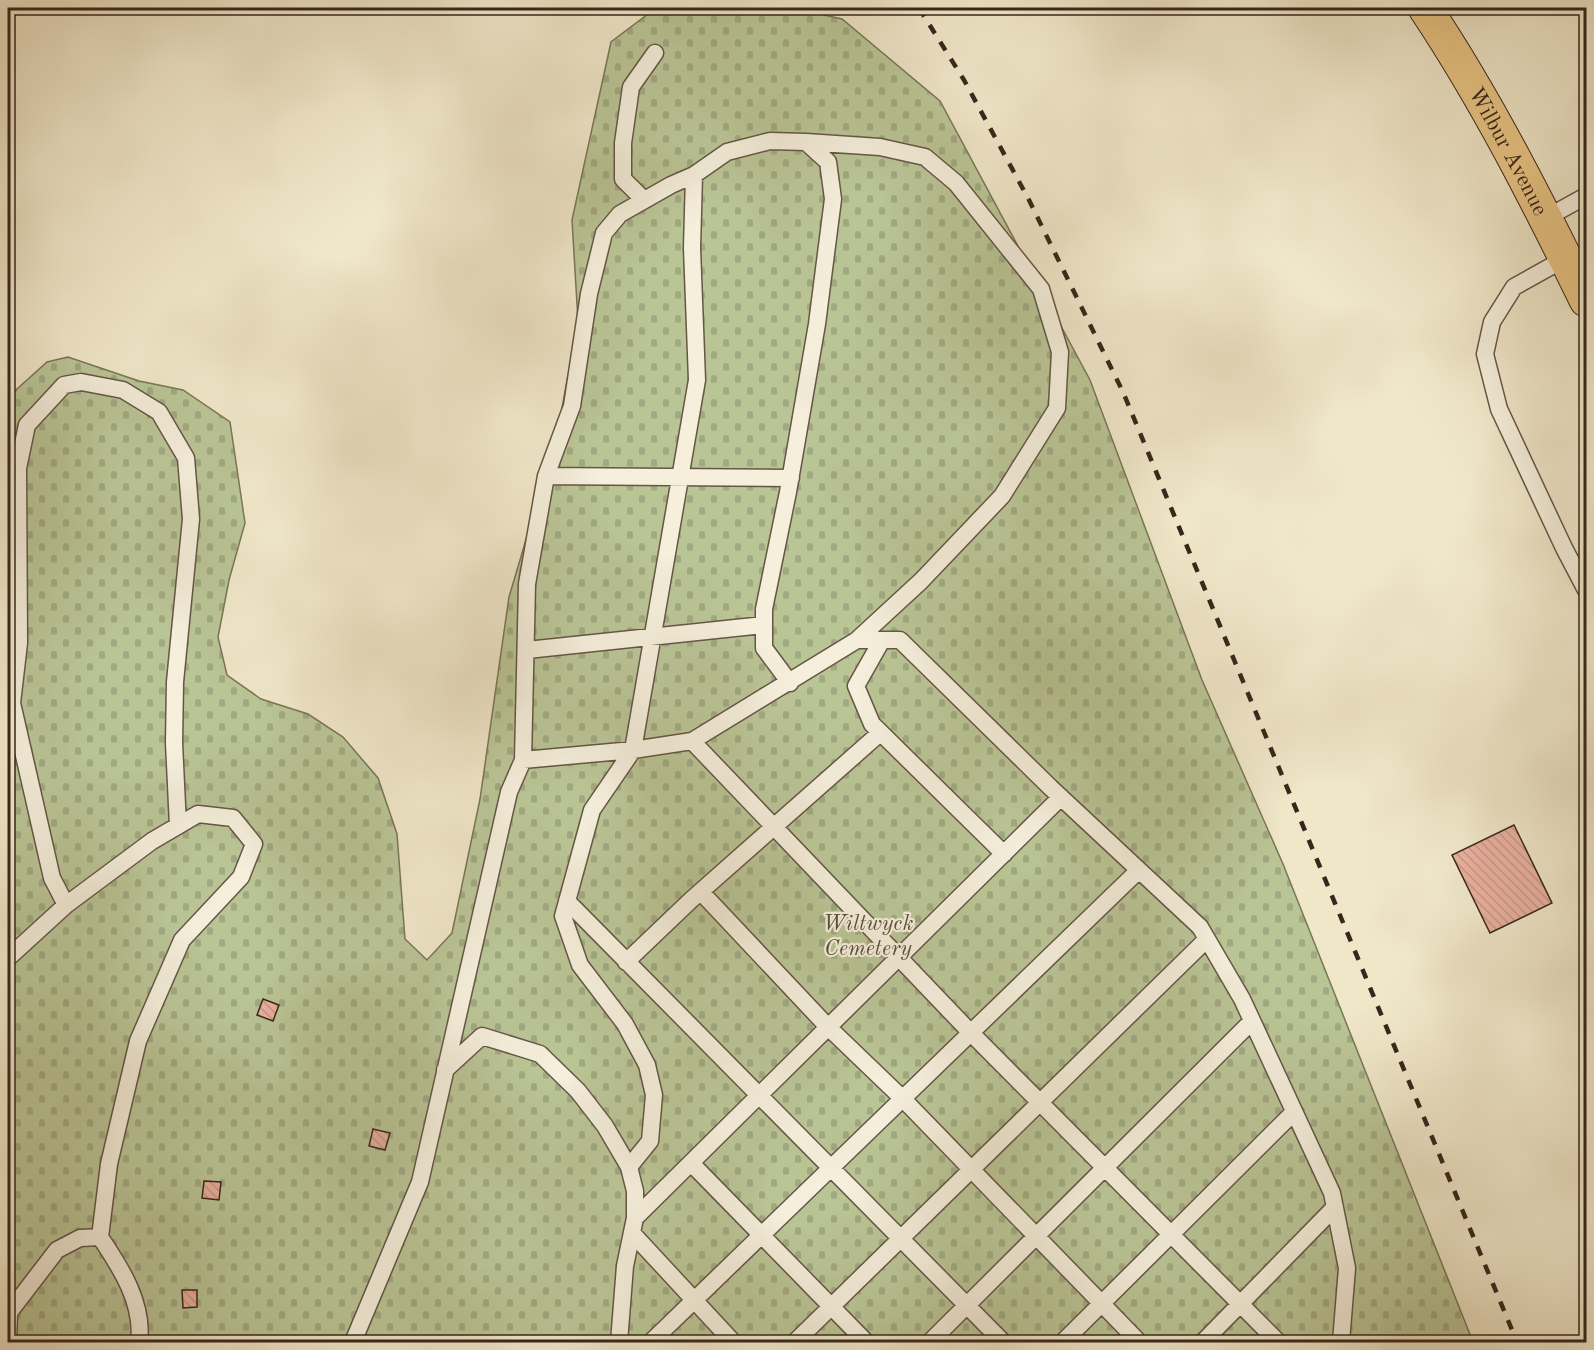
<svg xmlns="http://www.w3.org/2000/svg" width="1594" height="1350" viewBox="0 0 1594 1350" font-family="'Old Standard TT',serif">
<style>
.cemetery{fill:url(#cemetery-stones);stroke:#787658;stroke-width:1.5}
.building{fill:url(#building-back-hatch);stroke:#37261b;stroke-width:1.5}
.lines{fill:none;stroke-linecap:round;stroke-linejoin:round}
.service-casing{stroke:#655646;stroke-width:19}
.primary-casing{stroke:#37261b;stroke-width:35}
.service{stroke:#f5efdc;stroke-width:16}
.primary{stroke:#e8c484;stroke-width:33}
.rail{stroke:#37261b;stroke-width:4.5;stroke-dasharray:10 10;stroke-linecap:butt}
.labels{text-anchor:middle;stroke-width:4.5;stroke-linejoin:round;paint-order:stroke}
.street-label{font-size:22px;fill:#37261b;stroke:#f5efdc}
.park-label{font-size:22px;font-style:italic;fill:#584e3a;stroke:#f5efdc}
</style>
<defs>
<pattern id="cemetery-stones" width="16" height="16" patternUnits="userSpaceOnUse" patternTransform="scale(1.5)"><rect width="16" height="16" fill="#bac596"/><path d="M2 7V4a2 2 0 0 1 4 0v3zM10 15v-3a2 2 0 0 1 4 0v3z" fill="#a0a981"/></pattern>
<pattern id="building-back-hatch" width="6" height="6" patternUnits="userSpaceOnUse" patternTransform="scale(1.5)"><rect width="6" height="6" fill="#e9b09e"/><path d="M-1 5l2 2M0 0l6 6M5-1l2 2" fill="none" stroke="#c89788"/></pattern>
</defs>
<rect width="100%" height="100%" fill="#f0e7c9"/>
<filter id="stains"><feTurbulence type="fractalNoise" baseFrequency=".00333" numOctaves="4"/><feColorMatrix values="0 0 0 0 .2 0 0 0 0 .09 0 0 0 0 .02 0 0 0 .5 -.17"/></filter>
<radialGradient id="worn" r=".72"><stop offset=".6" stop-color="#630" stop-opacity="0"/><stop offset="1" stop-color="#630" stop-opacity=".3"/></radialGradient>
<path class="cemetery" d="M656,8H793L842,19L940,101L1090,380L1202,680L1283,864L1473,1342H8V402L17,389L47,362L68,357L139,381L183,390L230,422L245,523L229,580L218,637L227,675L261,699L308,714L343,737L378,778L397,834L405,939L427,960L452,933L480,799L509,597L557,435L578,321L572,220L611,42Z"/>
<path class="building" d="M1514,825L1552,903L1490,933L1452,855Z
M263,999L279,1005L273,1021L257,1015Z
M373,1129L390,1133L385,1150L369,1146Z
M204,1181L221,1182L219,1200L202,1198Z
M182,1290H197V1307L183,1308Z
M191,1336L194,1342H179V1341Z"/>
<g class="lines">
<g class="service-casing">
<path id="service" d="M806,142L880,147L925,157L956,183L1041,289L1060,352L1057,408L1002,496L921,581L857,640
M644,200L623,179V143L631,87L655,53
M1546,218L1586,196
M1566,258L1514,287L1492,322L1485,354L1499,409L1564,548L1586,590
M546,476L791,478
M882,640L856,686L872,724L1004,854
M527,650L764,625
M692,741L971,1033L1278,1342
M523,760L527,584L546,476L572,406L589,294L604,233L620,214L671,185L694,175L727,152L770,141L806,142L828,162L833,199L817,324L788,492L764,609V648L790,683
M701,892L828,1027L903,1099L1139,1342
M567,901L1003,1342
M66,905L52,878L12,703L19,643L18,468L27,425L64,385L81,382L123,390L159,412L186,458L191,519L175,682L174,743L178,826
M8,958L66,905L152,841L198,814L233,818L254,844L241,877L182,940L138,1041L109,1164L100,1237L80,1238L57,1250L8,1314
M626,962L691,900L880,733
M445,1070L482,1036L540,1054L578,1091L605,1126L629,1167L635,1191V1218L625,1266L619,1342
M691,1163L866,1342
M629,1167L650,1141L654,1095L647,1065L625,1024L580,965L563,916L592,810L633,750L697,380L692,248L694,175
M635,1218L1061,797
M632,1233L733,1342
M100,1237C121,1268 144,1304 139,1342
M8,1340L9,1315
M353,1342L420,1182L509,792L523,760L633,750L692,741L857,640H900L1051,788L1200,927L1242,999L1332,1193L1347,1268L1341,1342
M651,1342L1139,870
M795,1342L1207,939
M930,1342L1252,1021
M1063,1342L1294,1112
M1203,1342L1335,1207"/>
</g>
<g class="primary-casing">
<g id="primary">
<path id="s1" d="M1425,8C1487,101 1537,200 1586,300"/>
</g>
</g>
<use href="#service" class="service"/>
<use href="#primary" class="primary"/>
<path class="rail" d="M919,8L964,80L1029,200L1123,392L1517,1342"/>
</g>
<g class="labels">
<g class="street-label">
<text dy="8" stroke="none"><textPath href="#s1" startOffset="166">Wilbur Avenue</textPath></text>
</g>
<g class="park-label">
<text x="868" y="930">Wiltwyck<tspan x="868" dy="25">Cemetery</tspan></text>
</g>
</g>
<rect width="1594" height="1350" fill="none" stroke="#f0e7c9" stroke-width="30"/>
<rect x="9" y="9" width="1576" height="1332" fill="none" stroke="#37261b" stroke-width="3"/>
<rect x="15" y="15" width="1564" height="1320" fill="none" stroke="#37261b" stroke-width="1.5"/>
<rect width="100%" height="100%" filter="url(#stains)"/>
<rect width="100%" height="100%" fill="url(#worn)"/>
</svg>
